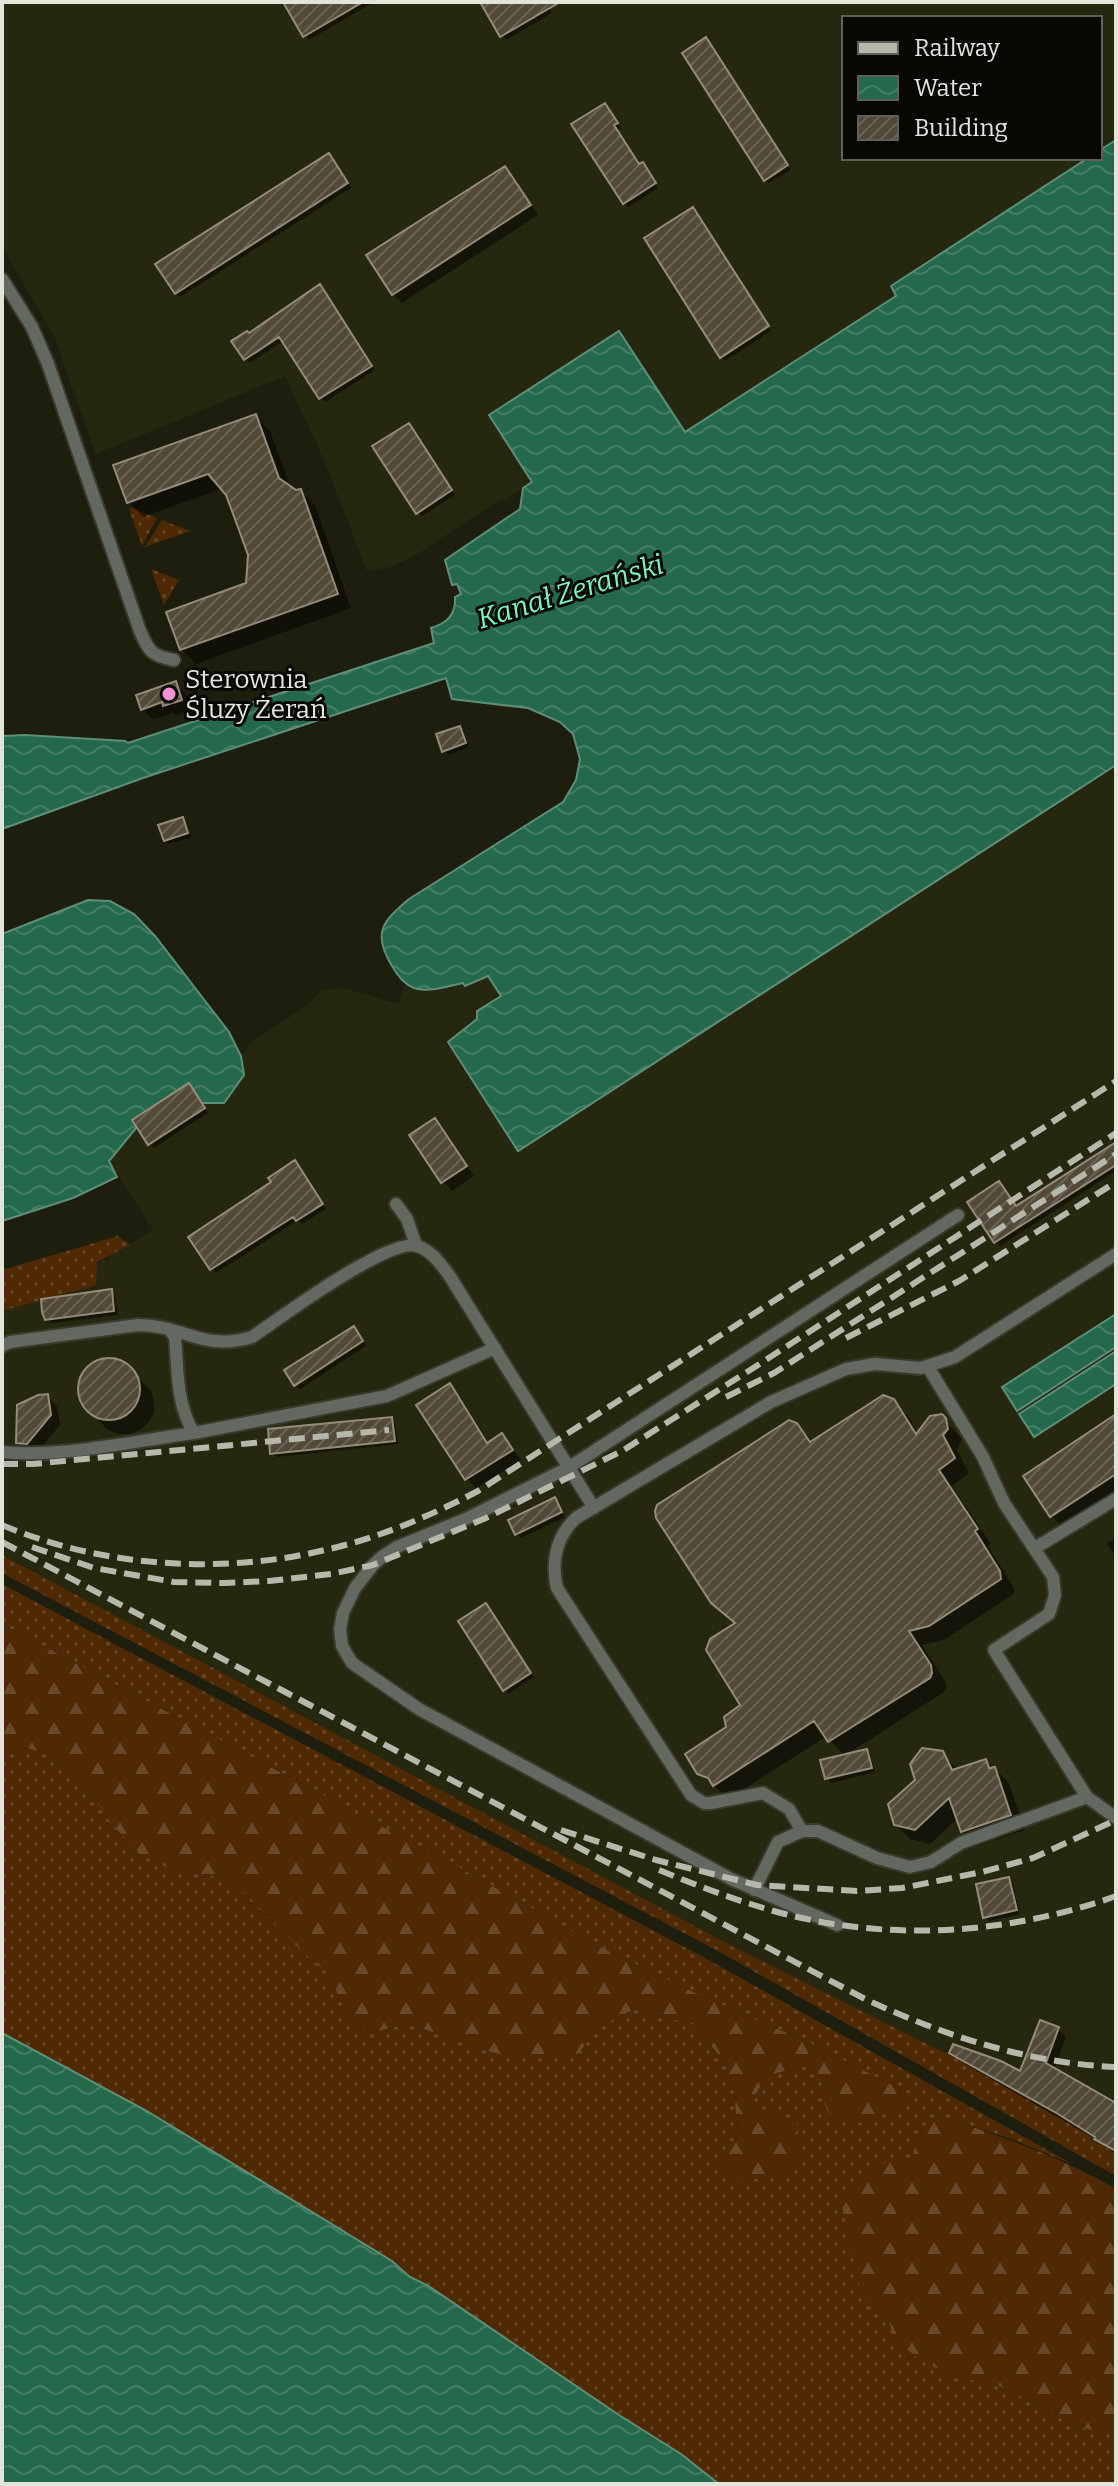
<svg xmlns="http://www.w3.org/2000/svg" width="1118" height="2486" viewBox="0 0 1118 2486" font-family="Bitter,serif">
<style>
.built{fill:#26270f}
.grass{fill:url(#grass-dots)}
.forest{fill:url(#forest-firs)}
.water{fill:url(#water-waves);stroke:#5e8e77;stroke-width:2}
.shadow{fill:#0007}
.building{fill:url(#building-hatch);stroke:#958b79;stroke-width:2}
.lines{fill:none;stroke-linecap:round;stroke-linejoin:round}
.service-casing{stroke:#3a3a2b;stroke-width:16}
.service{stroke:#636861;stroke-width:12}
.rail{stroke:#b7b8ac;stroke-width:6;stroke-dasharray:16 8;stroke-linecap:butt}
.poi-dot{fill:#f491d3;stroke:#080803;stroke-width:3}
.labels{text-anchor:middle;stroke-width:6;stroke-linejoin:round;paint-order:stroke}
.poi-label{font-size:26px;fill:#e4e5da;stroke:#080803;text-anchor:start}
.water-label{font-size:28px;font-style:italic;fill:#7df4be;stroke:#080803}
</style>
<defs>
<pattern id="grass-dots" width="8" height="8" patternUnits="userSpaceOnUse" patternTransform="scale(2)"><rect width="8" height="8" fill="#4f2904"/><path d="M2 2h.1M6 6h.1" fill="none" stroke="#684828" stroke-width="1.8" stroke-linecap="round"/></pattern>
<pattern id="forest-firs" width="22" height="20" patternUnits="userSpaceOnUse" patternTransform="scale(2)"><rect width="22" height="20" fill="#4f2904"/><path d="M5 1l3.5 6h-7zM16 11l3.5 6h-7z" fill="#684828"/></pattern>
<pattern id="water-waves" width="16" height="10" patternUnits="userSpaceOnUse" patternTransform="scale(2)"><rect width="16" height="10" fill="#25694c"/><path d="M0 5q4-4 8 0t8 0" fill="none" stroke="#447e65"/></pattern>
<pattern id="building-hatch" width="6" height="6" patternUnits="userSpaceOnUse" patternTransform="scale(2)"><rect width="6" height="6" fill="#524938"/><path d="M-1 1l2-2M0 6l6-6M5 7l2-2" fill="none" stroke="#6b6354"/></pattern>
</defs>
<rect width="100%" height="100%" fill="#1e1e0e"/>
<path class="built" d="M2,2H1116V140L1100,150V18H844V158H1088L891,286L896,296L684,432L618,332L532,482L508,498L493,504L416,555L391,567L367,571L324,460L285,376L96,454L54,336L2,247Z
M1116,765V2152L1091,2140L1092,2136L957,2059L730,1945L2,1555V1311L39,1299L153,1230L109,1161L136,1127L132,1120L189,1083L202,1103L244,1075L241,1056L253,1041L308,1005L322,990L343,988L399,1004L405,982L413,988L435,989L463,983L466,986L488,975L501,996L477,1011L518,1151Z"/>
<path class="grass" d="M132,508L157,518L142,546L129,509Z
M162,520L190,531L145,547Z
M151,569L179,580L164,605Z
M118,1236L130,1245L97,1262L96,1285L2,1311V1270Z
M2,1555L730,1945L957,2059L1092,2136L1091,2140L1116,2152V2176L718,1951L2,1573Z
M2,1584L705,1958L1074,2165L1014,2140L941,2116L922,2129L911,2160L871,2165L872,2310L888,2318L895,2338L949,2375L997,2385L1032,2401L1075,2427L1115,2432L1116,2484H719L681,2454L619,2415L427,2285L410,2277L392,2261L147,2111L2,2033V1756L27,1748L51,1755L85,1783L107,1818L173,1870L223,1877L251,1898L283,1934L328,1974L349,2017L369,2033L409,2024L494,2053L578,2054L600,2025L635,2009L694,2025L722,2059L734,2084L737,2137L761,2111L753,2098L767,2076L802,2066L827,2078L823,2102L910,2094L803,2040L704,1997L598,1946L473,1875L2,1624Z"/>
<path class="forest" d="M2,1624L473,1875L598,1946L704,1997L803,2040L910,2094L904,2104L866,2124L832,2117L823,2102L827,2078L802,2066L767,2076L753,2098L761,2111L797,2120L799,2155L783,2175L730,2183L717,2158L737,2137L734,2084L722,2059L694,2025L635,2009L600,2025L578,2054L546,2059L494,2053L409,2024L369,2033L349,2017L328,1974L283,1934L251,1898L223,1877L173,1870L140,1855L107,1818L85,1783L51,1755L27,1748L2,1756Z
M941,2116C1003,2137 1059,2156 1116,2189V2433L1075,2427L1032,2401L997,2385L949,2375L915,2356L894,2338L888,2318L872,2310L860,2288L841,2203L871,2165L911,2159L922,2129Z"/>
<path class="water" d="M1116,140V765L518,1151L448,1042L477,1019V1011L501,996L488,976L465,986L463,983C448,986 428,993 414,988C404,984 397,975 392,966C372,933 382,922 409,899L563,802L576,780L580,759L573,734L560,722L528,708L452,699L446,678L143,778L2,829V736L25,735L125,741L128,743L434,643L431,628C447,623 456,615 455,597L461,594L457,584L452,585L445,560L520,509L523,488L532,482L489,415L619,331L685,432L896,296L891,286L1088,158H1100V150Z
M88,900L110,901L134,914L155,936L229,1032L241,1056L244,1075L224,1103H202L189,1083L133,1120L137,1127L109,1161L117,1177L73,1198L2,1221V934Z
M1116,1314V1347L1017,1411L1002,1387Z
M1116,1351V1384L1034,1437L1019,1414Z
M2,2033L147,2111L392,2261L410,2277L427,2285L619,2415L681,2454L719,2484H2Z"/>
<path class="shadow" d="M285,2H374L309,40Z
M482,2H545L552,13L506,40Z
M710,43L791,170L769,183L765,179Z
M608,109L621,128L617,130L640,166L647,168L658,188L628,207L624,203Z
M333,159L351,188L180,297L176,293Z
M505,169L514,177L538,215L402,303L393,294Z
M697,214L771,331L725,361L721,357Z
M324,291L375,370L325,402L283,341L250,363L245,359L249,336Z
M255,416L270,431L291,489L300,491L315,505L351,608L196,664L181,649L248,584L250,554L228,494L223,488L143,517L129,502Z
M413,429L455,495L422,516L418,512Z
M175,684L186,694L191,710L176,715L173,713L153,719L142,709Z
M459,728L463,732L469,747L448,755L443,750Z
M182,819L186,823L191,837L169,844L165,840Z
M193,1090L208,1113L154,1148L150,1144Z
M435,1121L444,1130L474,1176L452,1191L443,1181Z
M1116,1144V1171L1000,1246L995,1242L1017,1208Z
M299,1167L326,1209L302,1224L298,1220L216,1273L191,1237Z
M111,1292L115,1296L118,1315L51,1323L47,1318Z
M358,1333L366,1346L300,1389L296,1385L287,1371Z
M107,1359L120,1361L129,1367L151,1391L154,1401V1412L149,1422L141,1429L130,1434H119L108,1430L84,1405L80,1395V1382L85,1371L95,1363Z
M450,1385L459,1395L490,1444L502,1435L521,1460L476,1488L467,1479L419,1405Z
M47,1396L57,1406L60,1425L37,1453L27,1452L18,1442Z
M893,1401L908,1416L919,1434L941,1416L962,1439L957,1450L969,1473L952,1486L991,1544L988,1546L1014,1588V1594L944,1640L922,1645L945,1681L946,1688L944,1692L844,1756L827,1736L729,1799L699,1773L743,1705L737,1624L796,1425L813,1442Z
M1116,1417V1506L1071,1535L1052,1516Z
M391,1419L395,1423L398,1444L277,1457L272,1453Z
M555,1500L565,1517L521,1538L516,1534Z
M1116,1538V1557L1107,1543Z
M490,1609L534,1677L508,1694L504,1689Z
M866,1751L870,1755L875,1772L831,1783L827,1778Z
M942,1753L958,1770L986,1761L995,1769L1009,1783L1025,1830L977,1846L962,1831L958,1818L930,1844L910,1839L895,1824L917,1781Z
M1009,1879L1013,1883L1020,1914L989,1921L985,1917Z
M1058,2029L1066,2037L1054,2070L1116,2105V2154L1097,2140L960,2061L951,2052L1021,2074Z"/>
<path class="building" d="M283,2H363L303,37Z
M480,2H560L500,37Z
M706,37L788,165L764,181L682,53Z
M605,103L618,123L614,125L639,164L643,162L656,183L623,204L571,124Z
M329,153L348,183L175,294L155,264Z
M505,166L531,205L392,295L366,255Z
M693,207L769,326L720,358L644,238Z
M320,284L372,366L319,399L279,337L244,360L231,341L247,331L249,333Z
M256,414L279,478L296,490L301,489L338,594L180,650L166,612L246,583L248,555L239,530L226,495L208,474L127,503L113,465Z
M409,423L452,490L416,514L372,446Z
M176,681L182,700L163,706L162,702L141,710L136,695Z
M460,726L466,743L442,752L436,734Z
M183,817L188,833L164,841L158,825Z
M189,1083L205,1108L148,1145L132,1120Z
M435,1118L467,1166L441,1183L409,1135Z
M1116,1142V1165L994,1243L967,1202L999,1181L1016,1206Z
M295,1160L323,1204L296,1221L293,1217L210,1270L188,1237L271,1182L268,1178Z
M112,1289L114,1311L45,1320L42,1312L41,1299Z
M354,1326L363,1341L294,1386L284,1370Z
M78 1389a31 31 0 1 1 62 0a31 31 0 1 1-62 0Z
M450,1383L487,1443L502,1433L513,1450L465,1480L416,1405Z
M48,1394L51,1415L27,1444L16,1443L17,1405L38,1395Z
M883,1395L894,1399L916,1434L930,1416L942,1414L946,1418L948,1429L943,1435L955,1458L939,1470L978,1529L975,1531L1000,1571L1001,1579L929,1626L909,1631L931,1665L932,1673L930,1678L828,1742L814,1721L713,1786L708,1778L697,1774L685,1754L726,1727L724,1717L740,1705L706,1650L710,1639L735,1623L711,1603L656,1518L655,1511L657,1505L789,1420L797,1423L810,1442Z
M1116,1414V1474L1050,1517L1023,1476Z
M392,1417L395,1441L270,1454L268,1429Z
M555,1497L562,1512L515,1535L508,1520Z
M486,1603L531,1673L503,1691L458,1621Z
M922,1748L943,1751L952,1770L986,1759L989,1768L995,1767L1011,1815L961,1832L949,1798L915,1830L894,1825L888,1804L915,1780L910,1764Z
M867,1749L872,1768L825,1779L820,1760Z
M1009,1877L1017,1910L983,1918L976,1884Z
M1040,2020L1059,2027L1046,2063L1116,2103V2151L1094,2139L1095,2137L1058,2114L949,2053L953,2044L1001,2061L1020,2071Z"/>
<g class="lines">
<g class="service-casing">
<path id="service" d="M2,279L32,327L48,364L140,631C149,651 151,656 174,660
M396,1204L407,1219L416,1245
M2,1346L10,1342L138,1325C184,1325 203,1352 252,1337C280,1318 389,1237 417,1246C432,1251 440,1263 449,1275L594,1508
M928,1367L983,1457L1004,1503L1053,1577L1055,1595L1049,1614L994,1650L1087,1797L1116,1818
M194,1433L387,1396L495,1348
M2,1452C61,1458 134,1441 194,1433C176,1404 178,1370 175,1337L169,1329
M1035,1548L1116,1499
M802,1831L789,1809L763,1793L711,1803H704L691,1795L557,1588C551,1562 556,1537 576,1518L771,1402L846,1369L875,1364L921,1368L955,1357L1116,1254
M754,1890L778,1842L802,1831H818L877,1858L910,1867L931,1862L961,1843L1087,1797
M837,1925L731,1879L419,1709L352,1663L342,1646L340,1629L343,1613L355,1588L373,1565L383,1556L397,1547L468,1518L568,1468L958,1215"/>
</g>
<use href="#service" class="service"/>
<path class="rail" d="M846,1338L959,1281L1116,1182
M726,1397L774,1373L1116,1154
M2,1464H33L389,1430
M2,1525C101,1567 221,1575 325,1550C379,1538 430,1516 478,1491L1116,1081
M2,1542L865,1999C945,2036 1027,2063 1116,2067
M32,1547L94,1568L174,1582L224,1583L269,1581L331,1574L373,1565L486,1518L622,1451L758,1365L1116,1133
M561,1830L656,1860L757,1885L857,1891L902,1888L982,1872L1033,1858L1116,1820
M659,1870C691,1883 724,1896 757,1906C873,1943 1002,1937 1116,1896"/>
</g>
<circle class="poi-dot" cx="169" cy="694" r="8"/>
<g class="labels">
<g class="poi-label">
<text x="185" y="688">Sterownia<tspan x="185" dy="30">Śluzy Żerań</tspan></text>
</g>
<g class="water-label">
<text transform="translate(570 591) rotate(-17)" y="10">Kanał Żerański</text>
</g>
</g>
<rect width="1118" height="2486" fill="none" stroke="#e4e5da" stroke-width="8"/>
<rect x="842" y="16" width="260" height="144" fill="#080803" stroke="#606059" stroke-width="2"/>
<rect x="858" y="42" width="40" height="12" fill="#b7b8ac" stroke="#606059" stroke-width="2"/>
<text x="914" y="56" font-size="24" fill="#e4e5da">Railway</text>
<rect x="858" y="76" width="40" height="24" fill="url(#water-waves)" stroke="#606059" stroke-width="2"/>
<text x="914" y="96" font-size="24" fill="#e4e5da">Water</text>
<rect x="858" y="116" width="40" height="24" fill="url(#building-hatch)" stroke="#606059" stroke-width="2"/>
<text x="914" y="136" font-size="24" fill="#e4e5da">Building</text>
</svg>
